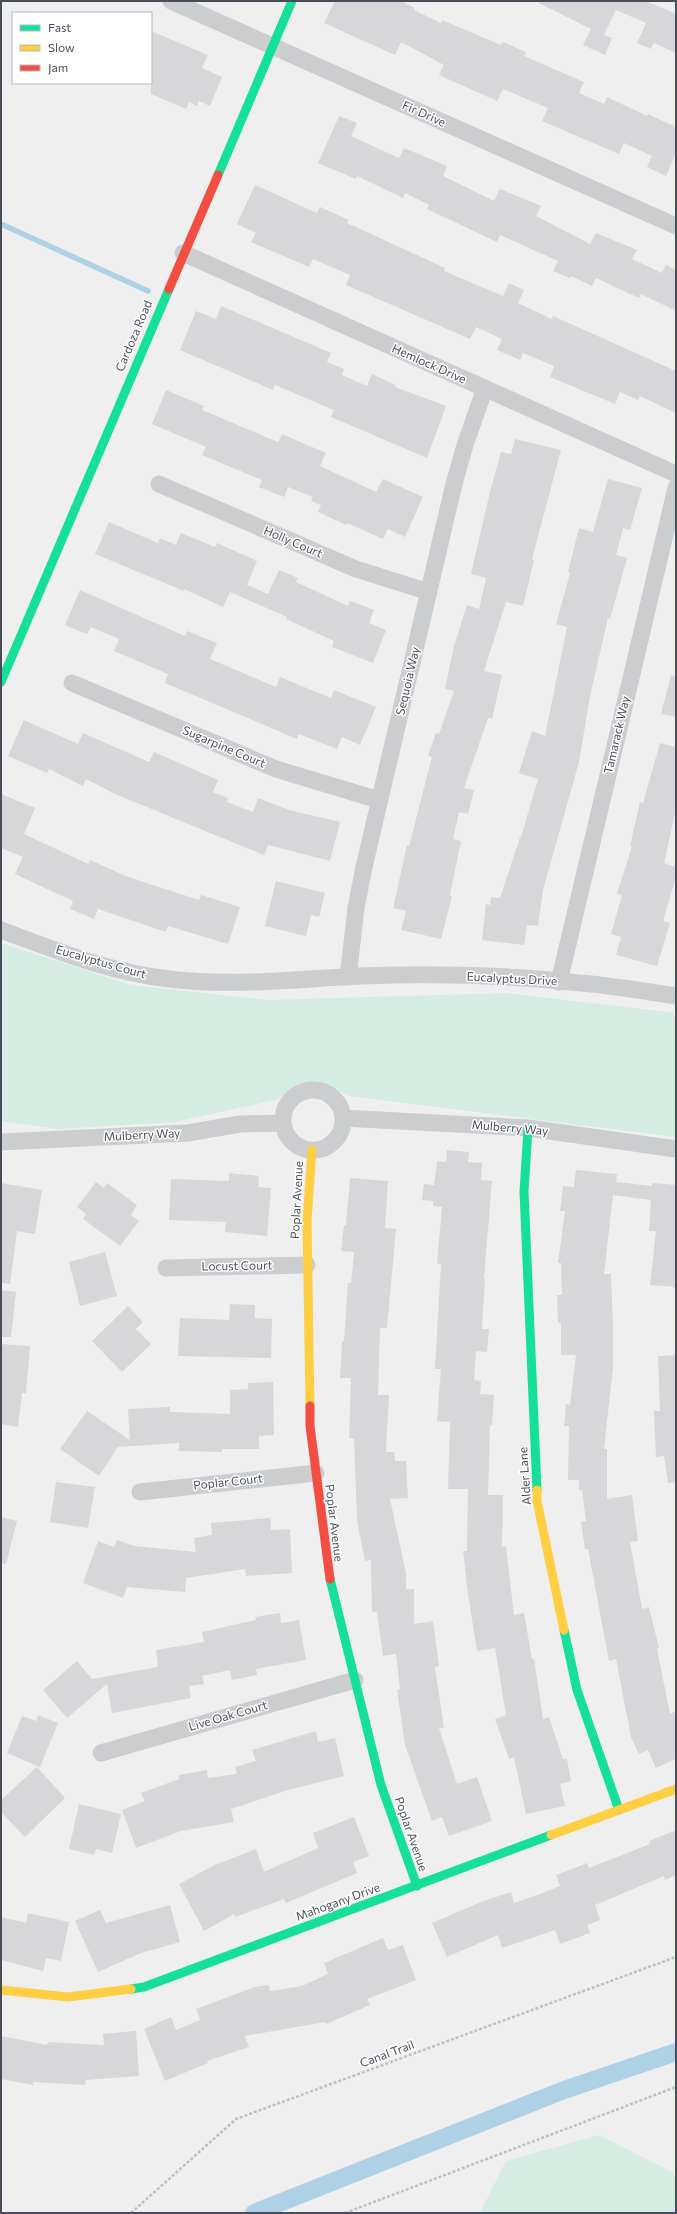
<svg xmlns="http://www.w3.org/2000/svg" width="677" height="2214" viewBox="0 0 677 2214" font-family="Commissioner,sans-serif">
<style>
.green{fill:#d5ece2}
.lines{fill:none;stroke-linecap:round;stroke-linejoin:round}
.stream{stroke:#aed1e6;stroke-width:5.5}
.canal{stroke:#aed1e6;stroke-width:18}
.building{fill:#d7d7d9}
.path{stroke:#b9c3c1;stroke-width:2.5;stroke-dasharray:3 2;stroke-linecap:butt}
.street{stroke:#cbcdcf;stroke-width:17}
.fast{stroke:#16e098;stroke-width:9}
.slow{stroke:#ffcf43;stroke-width:9}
.jam{stroke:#f24e42;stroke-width:9}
.labels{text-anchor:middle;stroke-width:3;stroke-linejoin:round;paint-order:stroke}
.street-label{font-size:12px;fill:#484e59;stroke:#fff}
</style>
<rect width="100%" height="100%" fill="#efefef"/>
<path class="green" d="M1,943L131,985L268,1000L506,993L676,1013V1137L349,1096L319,1082L303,1084L276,1100L174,1122L58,1129L1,1121Z
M599,2135L676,2174V2213H480L506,2161Z"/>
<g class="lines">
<path class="stream" d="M1,224L148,291"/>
<path class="canal" d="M254,2213L564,2090L676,2052"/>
</g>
<path class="building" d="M335,1H401L415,8L414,10L441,23L442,20L501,45L503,42L526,52L524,56L584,82L579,93L604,104L607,97L647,116L648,114L676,127V153L666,176L647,167L652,156L624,143L619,154L542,121L548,108L503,89L497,101L439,75L444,65L401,42L395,55L324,23Z
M535,1H646L676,14V53L654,43L651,49L637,43L646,23L616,10L604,35L612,38L605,55L583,45L591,29Z
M151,31L208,55L202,68L222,77L210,106L199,101L197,106L189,102L186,109L151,94Z
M339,116L357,123L351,136L399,158L404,148L447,166L443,176L494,201L500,189L541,206L536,216L590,244L596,233L637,250L632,259L662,273L666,265L676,270V311L641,294L639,298L596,278L592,286L571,276L570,278L553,271L558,261L500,235L497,242L427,209L429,205L405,193L403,198L357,176L356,179L318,163Z
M255,185L317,213L320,207L349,220L347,223L445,268L444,271L503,296L509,283L524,290L518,303L552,319L553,316L676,371V413L640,396L638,400L620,392L615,404L550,377L554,366L523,353L520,360L497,350L502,339L476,327L470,339L346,285L350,275L313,259L309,267L251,242L256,233L237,224Z
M221,306L331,353L327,362L344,369L342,375L367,386L372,374L396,385L395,387L446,406L427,458L331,417L334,410L275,385L273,390L180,350L196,311L216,319Z
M166,390L204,406L202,410L278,442L282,434L326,453L320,466L376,492L383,479L423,497L405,537L388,529L383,539L347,523L346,525L318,512L321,505L311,501L313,497L288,487L284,497L259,487L262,480L202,455L206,447L152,424Z
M515,439L561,450L532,559L534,560L523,606L506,602L484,671L502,675L492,719L488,718L464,788L474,790L468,814L459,812L453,839L461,841L450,895L452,896L441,939L401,930L406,911L393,908L407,845L409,846L432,757L428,756L436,733L439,734L454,691L445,689L454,646L467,605L479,609L486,578L471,574L490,492L501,452L511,454Z
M608,479L642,488L630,530L623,528L616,555L627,558L610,619L608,618L590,696L579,762L543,890L538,926L527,925L524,945L482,940L486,904L490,905L491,897L500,898L520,837H521L538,779L519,773L532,731L545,736L567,627L556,624L570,573L568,572L579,528L593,532Z
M109,522L158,543L160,538L176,545L181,533L215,547L217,543L257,561L247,585L268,594L279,570L298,578L296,582L348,606L350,601L374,610L369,623L386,630L373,663L332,647L334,641L286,619L287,617L230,592L223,607L184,589V591L95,554Z
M80,590L185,636L187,631L217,643L210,659L276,687L280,677L331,698L334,690L376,707L360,745L342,737L337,749L299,734L297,739L165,683L168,674L114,651L119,639L91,627L87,634L65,625Z
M671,675L676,676V717L661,714Z
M24,720L78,744L83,733L149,762L154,752L218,780L213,792L228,798L227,802L253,812L258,798L289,810L340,822L330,861L268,845L264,855L115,794L86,779L83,786L49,769L47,773L8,756Z
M660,743L676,747V808L664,863L676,867V877L663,921L670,923L657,966L616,955L621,937L611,934L622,895L617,894L632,846H630L640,802L643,803Z
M1,794L35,808L24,834L88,864L90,860L128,877L199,900L201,895L240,907L228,944L168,926L166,932L98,909L94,919L70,909L73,901L15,874L23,857L1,848Z
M276,881L325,893L319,917L311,915L306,936L265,926Z
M447,1150L469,1152L468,1162L482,1163L481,1180L492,1181L484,1278H485L482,1329H489L487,1352L476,1351L474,1380L481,1381L480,1394L494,1395L492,1425H490L488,1495H503L502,1547L506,1546L514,1615L524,1613L532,1659H534L543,1719L549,1717L563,1759H567L571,1781L560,1784L565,1806L526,1814L514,1757L509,1759L495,1719L506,1715L495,1648L477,1651L468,1594L463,1551H467L468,1489H448L450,1422L437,1421L441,1369H435L441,1264H437L442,1207L433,1206V1201L422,1200L424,1184L434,1185L437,1161L446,1162Z
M576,1170L617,1174L616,1182L652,1186V1183L676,1185V1287L650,1285L656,1231H649L651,1200L613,1195L604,1274H611L613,1328V1367L604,1449H607V1499L632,1495L638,1541L630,1542L642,1609L649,1607L659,1648L657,1649L670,1714L676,1711V1759L656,1768L648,1750L639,1754L631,1737L616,1659L609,1661L588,1549H585L581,1522L586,1521L582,1490H579V1480H568L569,1426H564L566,1404L570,1405L576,1355H561V1323H558L557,1295H562L561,1263H558L565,1211H560L563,1186L574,1187Z
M229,1173L259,1176L258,1187L271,1188L267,1236L225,1232L226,1222L169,1220L171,1179L229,1181Z
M350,1178L388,1181L385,1228L396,1229L387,1328H380L378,1395H389L386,1452H394L395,1461H406L408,1498L390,1499L406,1573V1589H414V1624L433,1621L439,1666L435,1667L444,1728H439L457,1784L477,1777L492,1821L449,1836L442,1817L432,1821L405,1745L397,1690L400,1689L396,1654L383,1656L377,1612H372L371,1560L365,1561L357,1521L354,1439L349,1438L351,1378H340L342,1341H344L348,1283H351L354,1252L341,1251L344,1225H346Z
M96,1182L104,1188L107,1183L137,1205L131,1215L139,1221L120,1246L83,1219L86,1214L77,1207Z
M1,1183L42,1190L35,1234L17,1231L10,1284L1,1283Z
M105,1252L117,1296L80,1306L69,1262Z
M1,1290L16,1292L11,1337H1Z
M230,1304L255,1305V1318L272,1319L271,1358L178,1356L180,1318L229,1320Z
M128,1306L143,1322L136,1329L151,1344L122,1372L92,1341Z
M1,1344L30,1346L26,1393H22L18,1427L1,1424Z
M676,1355V1482L668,1483L664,1456L656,1457L654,1411H660L658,1356Z
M273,1382L274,1435L259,1436V1449H222V1452L179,1451V1443L118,1447L99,1476L60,1449L87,1411L130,1440L128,1409L170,1407V1412L230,1414V1390L248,1389V1383Z
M56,1482L95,1487L88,1528L50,1522Z
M1,1517L17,1521L6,1564L1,1563Z
M270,1518L271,1530L290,1529L292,1573L246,1576L245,1569L186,1578L185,1592L127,1587L123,1598L83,1583L98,1541L114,1547L117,1540L134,1546L196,1552L194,1538L212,1535L211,1523Z
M280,1613L281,1623L299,1620L306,1660L256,1669L257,1675L232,1680L230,1670L202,1676L204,1684L189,1686L191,1698L112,1713L107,1684L67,1718L43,1690L77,1661L92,1679L158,1667L156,1650L204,1642L202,1632L256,1620L255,1617Z
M38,1715L58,1723L40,1767L7,1753L22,1716L36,1721Z
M316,1731L318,1742L335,1738L344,1776L288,1790L231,1809L234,1822L181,1831L136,1848L122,1810L145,1801L141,1793L179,1779V1775L207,1770L208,1778L237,1774L235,1767L256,1761L252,1750Z
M37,1767L65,1798L25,1837L1,1812V1800Z
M79,1804L121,1814L112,1853L96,1849L94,1855L69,1849Z
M354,1817L369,1856L353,1862L357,1873L286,1903L284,1899L235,1917L234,1914L204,1931L179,1884L215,1865L256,1849L264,1872L318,1848L313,1833Z
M676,1830V1875L665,1880L664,1876L595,1905L600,1920L587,1925L590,1933L560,1944L555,1930L502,1948L498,1935L447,1957L432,1923L481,1902L511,1892L514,1903L540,1894L560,1886L556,1875L587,1863L589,1868L650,1844L649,1841Z
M170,1905L180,1942L141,1953L98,1972L75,1921L100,1910L106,1923Z
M28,1913L69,1922L61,1961L46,1958L43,1971L1,1960V1917L26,1923Z
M383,1938L388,1950L403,1945L416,1980L367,1999L370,2005L326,2024L325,2022L245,2036L249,2047L207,2061L208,2063L165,2081L144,2029L171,2017L176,2030L200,2020L196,2009L255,1987L269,1985L270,1991L302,1986L328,1974L324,1963Z
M136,2031L139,2076L86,2080L85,2085L34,2082L33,2085L1,2079V2036L47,2045L48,2042L104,2045L103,2034Z"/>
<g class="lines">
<path class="path" d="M131,2213L236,2119L676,1957
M345,2213L676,2087"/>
<path class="street" d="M171,1L676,226
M183,253L676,474
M159,484L356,569L429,592
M72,683L276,769L379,800
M1,930C55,950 111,973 169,979C244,988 317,976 392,975C486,973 583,980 676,996
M348,977L356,908L364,867L454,484L465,445L485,388
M559,982L676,488
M283 1120a30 30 0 1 1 60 0a30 30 0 1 1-60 0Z
M343,1118L528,1128L676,1149
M1,1142L188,1133L240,1124L282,1123
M166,1268L307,1265
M140,1492L316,1473
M101,1753L355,1680"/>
<path class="fast" d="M218,175L292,1
M1,682L169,289
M528,1128L524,1192L537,1490
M330,1579L381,1785L417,1886
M564,1630L577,1690L619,1810
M131,1989L144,1987L551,1835"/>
<path class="slow" d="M310,1406L307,1221L312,1150
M537,1490V1501L564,1630
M551,1835L676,1789
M1,1990L68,1997L131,1989"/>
<path class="jam" d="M169,289L218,175
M310,1406V1426L330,1579"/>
</g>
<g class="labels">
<g class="street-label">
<text transform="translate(424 114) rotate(24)" y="4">Fir Drive</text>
<text transform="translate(134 336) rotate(-67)" y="4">Cardoza Road</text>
<text transform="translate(429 364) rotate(24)" y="4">Hemlock Drive</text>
<text transform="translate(293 542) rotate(23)" y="4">Holly Court</text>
<text transform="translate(408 681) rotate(-77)" y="4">Sequoia Way</text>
<text transform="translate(617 735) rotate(-77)" y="4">Tamarack Way</text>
<text transform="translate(224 747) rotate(23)" y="4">Sugarpine Court</text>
<text transform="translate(101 962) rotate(16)" y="4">Eucalyptus Court</text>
<text transform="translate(512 979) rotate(3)" y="4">Eucalyptus Drive</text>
<text transform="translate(510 1128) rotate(5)" y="4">Mulberry Way</text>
<text transform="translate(142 1135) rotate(-3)" y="4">Mulberry Way</text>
<text transform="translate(297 1200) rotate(-87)" y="4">Poplar Avenue</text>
<text transform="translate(237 1266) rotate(-1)" y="4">Locust Court</text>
<text transform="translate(525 1476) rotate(-94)" y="4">Alder Lane</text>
<text transform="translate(228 1482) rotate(-6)" y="4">Poplar Court</text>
<text transform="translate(334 1523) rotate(83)" y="4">Poplar Avenue</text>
<text transform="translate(228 1716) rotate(-16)" y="4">Live Oak Court</text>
<text transform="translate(411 1834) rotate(71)" y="4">Poplar Avenue</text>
<text transform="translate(338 1902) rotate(-20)" y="4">Mahogany Drive</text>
<text transform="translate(387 2054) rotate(-20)" y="4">Canal Trail</text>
</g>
</g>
<rect width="677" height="2214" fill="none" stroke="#484e59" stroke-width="4"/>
<rect x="12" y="12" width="140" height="72" fill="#ffffff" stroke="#b6b8bd"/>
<rect x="20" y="25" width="20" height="6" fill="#16e098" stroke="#b6b8bd"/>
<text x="48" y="32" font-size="12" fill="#484e59">Fast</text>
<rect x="20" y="45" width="20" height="6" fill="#ffcf43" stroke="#b6b8bd"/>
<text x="48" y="52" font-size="12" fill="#484e59">Slow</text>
<rect x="20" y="65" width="20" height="6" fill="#f24e42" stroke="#b6b8bd"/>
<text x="48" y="72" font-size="12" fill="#484e59">Jam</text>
</svg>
